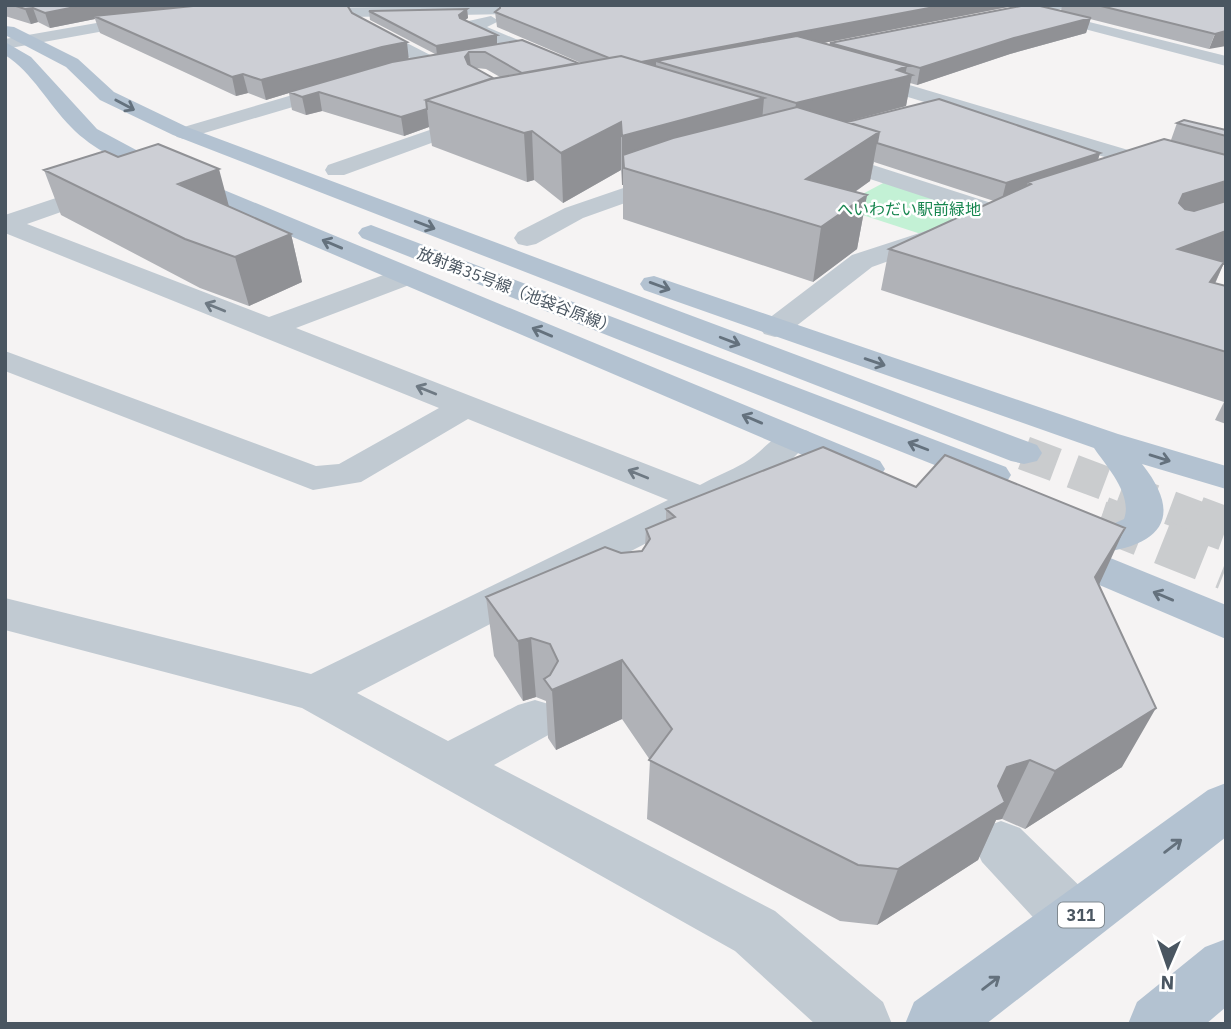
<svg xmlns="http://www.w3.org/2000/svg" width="1231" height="1029" viewBox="0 0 1231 1029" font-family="'IBM Plex Sans','Noto Sans JP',sans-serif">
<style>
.green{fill:#c3f1d5}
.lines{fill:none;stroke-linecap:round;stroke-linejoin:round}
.major-tunnel-far1{stroke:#caccce;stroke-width:34;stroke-dasharray:34 18;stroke-linecap:butt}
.major-tunnel{stroke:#caccce;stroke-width:44;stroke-dasharray:44 22;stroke-linecap:butt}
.minor{fill:#c1cad2;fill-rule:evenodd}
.major{fill:#b3c2d1;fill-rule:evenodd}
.wall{fill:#b0b2b7;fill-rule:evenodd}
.shaded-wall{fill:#909195}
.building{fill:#cdcfd5;stroke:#909195;stroke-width:2}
.oneway{stroke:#64717d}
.oneway2{stroke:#6e7983}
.labels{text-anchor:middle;stroke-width:5;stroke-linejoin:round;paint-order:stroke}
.far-park-label{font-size:16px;fill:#17864f;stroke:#fff}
.far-street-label{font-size:16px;fill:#4a5661;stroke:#fff}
.shield{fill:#fff;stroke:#808990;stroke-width:2}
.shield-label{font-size:16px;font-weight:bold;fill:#4a5661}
</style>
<rect width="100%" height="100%" fill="#f5f3f3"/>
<path class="green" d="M887,181L982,211L924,235L838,207Z"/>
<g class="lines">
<path class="major-tunnel-far1" d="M1024,453L1200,519
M1101,518L1104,519"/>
<path class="major-tunnel" d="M1101,518L1226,568
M1196,518L1226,529"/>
<path class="minor" d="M550,5L558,10L556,13L299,18L291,13L299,8Z
M1035,5H1067L1065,8L1049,12L1226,56V66L1031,15L995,23L987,18L989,15Z
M148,14L156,19L154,22L5,49V39Z
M491,16L499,21L487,27L561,58L564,62L561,66H549L464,28L462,25L464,22Z
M362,20L440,60L443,64L440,68H428L356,28L354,25L356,22Z
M859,70L1226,179V194L852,80L850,76L852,72Z
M340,81L350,87L347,91L184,139L177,137L173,133L177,129Z
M479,113L486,115L489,119L486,123L344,175H328L325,170L328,165Z
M823,149L1010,209L1013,214L1010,219L1001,221L992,219L815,161L812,156L815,151Z
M673,171L681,173L685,178L681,183L583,218L536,244L527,246L518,244L514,238L518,232L565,208Z
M107,181L115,183L119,188L115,193L27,224L269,317L397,270L407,268L417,270L421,276L417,282L296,328L700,485C714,477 730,471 744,463C767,450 779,423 808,431L814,438L772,478L357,693L448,741L518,705L535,700L552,705L559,719L552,733L494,765L775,911L883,1002L892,1024H815L735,951L302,708L5,630V598L311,674L668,500L468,419L361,482L313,490L5,371V351L316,466L339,464L439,408L5,233V215Z
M938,227L947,230L951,235L947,240L872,267L786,334L775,337L764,334L760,328L764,322L852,255Z
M1001,821L1020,828L1094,900L1102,920L1094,940L1074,948L1054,940L982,862L974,845L982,828Z"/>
<path class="major" d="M5,26L14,27L78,59L114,92L187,127L1037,445L1042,453L1037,461L1024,464L1011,461L173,135L100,100L66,67L5,35Z
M5,42L31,57L97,129L166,166L880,461L885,469L880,477L867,480L854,477L150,176C123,162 93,150 71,127C48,104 33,73 5,55Z
M371,225L1006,467L1011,475L1006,483L993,486L980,483L362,238L358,233L362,228Z
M654,276L1118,434L1226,466V489L1142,464C1185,518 1160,546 1098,553L1226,605V639L1043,561L1037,551L1043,541L1050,539L1054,532L1113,524L1124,519C1133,495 1107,467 1094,448L644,290L640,284L644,278Z
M1226,783V837L986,1024H905L914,1002L1208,790Z
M1226,939V1007L1206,1024H1128L1137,1002L1205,947Z"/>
</g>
<path class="wall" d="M5,5H347L352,13L409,59L437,55L370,20L369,11L467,9L468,18L465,20L497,44L578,63H581L497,27L495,12L500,8L499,5H1018L823,43L830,45V43L1061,11L1062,5H1226L1209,49L1090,19L1086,33L1010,54L917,85L910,83L906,106L846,122L1100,153L1098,160L1171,140L1177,123L1226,130V264L1223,265L1215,284L1226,286V424L1215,420L1224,402L881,290L889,249L994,201L874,162L870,181L855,192L867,195L857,249L813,282L623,219V185H622L621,170L563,203L534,180L527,182L432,146L429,127L404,136L322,111L306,115L292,110L289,93L266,100L248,93L236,96L100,33L95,19L50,28L38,22L31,24L5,16ZM476,68L486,69L500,77L493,78Z
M44,170L229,206L291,234L302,282L249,306L200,288L61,215Z
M666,509L1099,585L1122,767L1025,829L1002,819L996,820L978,860L877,925L840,921L647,819L650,760L622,719L556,750L548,738L546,701L536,697L523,701L494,656L486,597L621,553L642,551L645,546L646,529L666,521Z"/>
<path class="shaded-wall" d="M85,5H196L197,8L94,16L95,19L50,28L45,13Z
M945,5H1018L685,70L656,61V75L625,65Z
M33,8L38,22L31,24L25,9Z
M467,9L468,18L459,24V15Z
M1091,18L1086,33L1010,54L917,85L920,68L1014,38Z
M1226,31V46L1209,49L1215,34Z
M497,35V45L437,55L436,46Z
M407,42L409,61L289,92V93L266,100L261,80L382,47Z
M469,52L471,68L467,74L465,57Z
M907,66L905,76L912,75L906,106L792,136L796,103Z
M243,74L248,93L236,96L232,77Z
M319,92L322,111L306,115L302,97Z
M764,98L760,145L623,155V185H622V136Z
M427,109L429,127L404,136L401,117Z
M621,122V170L563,203L561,153Z
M532,131L534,180L527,182L524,133Z
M879,132L870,181L810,223L806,179Z
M1100,153L1094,172L1028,182L1024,196L1001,203L1006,183Z
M219,169L231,214L178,184Z
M1226,181V213L1168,233L1183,194Z
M867,195L857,249L813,282L821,227Z
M1226,231V264L1223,265L1206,303L1178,249Z
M291,234L302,282L249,306L235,257Z
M1125,528L1098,587L1095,577Z
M531,638L536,697L523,701L518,641Z
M622,660V719L556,750L552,690Z
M1156,708L1122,767L1025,829L1055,771Z
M1030,760L1002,819L996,820L978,860L877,925L898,869L998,786L1007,767Z"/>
<path class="building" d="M13,5H85L45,13L33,8L25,9Z
M240,5H347L352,13L407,42L382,47L261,80L243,74L232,77L94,16L193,6Z
M500,5H945L641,62L621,56L609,58L495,12L500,8Z
M1026,5H1036L1091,18L1014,38L920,68L830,43Z
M1097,5H1226V31L1215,34Z
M467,9L459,15L460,18L497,35L436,46L369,11Z
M797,36L907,66L897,70L912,75L796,103L656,61Z
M522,40L578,63L522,73L485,52H469L465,57L468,64L493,78L426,100L427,109L401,117L319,92L302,97L289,92L392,62Z
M621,56L764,98L622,136L621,122L561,153L532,131L524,133L426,100L491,79Z
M939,99L1100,153L1006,183L877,143L879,132L847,122Z
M797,107L879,132L806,179L867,195L821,227L624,168L623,155L673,138Z
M1184,120L1226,130V136L1177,123Z
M1164,139L1226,155V181L1183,194L1179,203L1185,209L1194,211L1226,201V231L1178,249L1224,262L1210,282L1226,286V352L889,249L1031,184L1028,182Z
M158,144L219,169L178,184L291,234L235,257L185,239L44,170L105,151L118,157Z
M823,447L916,487L945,455L1125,528L1095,577L1156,708L1055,771L1030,760L1007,767L998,786L1005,802L898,869L858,865L649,760L672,729L622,660L552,690L544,679L550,675L558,661L550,644L531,638L518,641L486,597L605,547L621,553L642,551L650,539L646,529L675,517L666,509Z"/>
<defs><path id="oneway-shaft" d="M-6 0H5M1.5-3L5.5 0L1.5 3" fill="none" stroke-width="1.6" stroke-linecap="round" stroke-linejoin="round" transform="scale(1.75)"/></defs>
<g class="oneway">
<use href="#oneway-shaft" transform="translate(125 105) rotate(28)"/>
<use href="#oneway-shaft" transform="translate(425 225) rotate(21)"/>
<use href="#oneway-shaft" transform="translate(332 244) rotate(-157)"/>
<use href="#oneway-shaft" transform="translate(660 286) rotate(20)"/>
<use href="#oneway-shaft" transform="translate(542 332) rotate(-157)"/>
<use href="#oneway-shaft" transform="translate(730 341) rotate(21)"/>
<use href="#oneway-shaft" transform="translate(875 362) rotate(19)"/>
<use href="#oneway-shaft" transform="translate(752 419) rotate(-157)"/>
<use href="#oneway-shaft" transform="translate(918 446) rotate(-159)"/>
<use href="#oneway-shaft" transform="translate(1160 458) rotate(17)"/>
<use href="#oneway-shaft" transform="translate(1163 596) rotate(-157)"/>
<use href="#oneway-shaft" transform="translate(1173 846) rotate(-37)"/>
<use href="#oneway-shaft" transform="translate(991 983) rotate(-37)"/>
</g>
<g class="oneway2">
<use href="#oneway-shaft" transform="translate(215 307) rotate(-158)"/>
<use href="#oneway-shaft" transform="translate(426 390) rotate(-158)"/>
<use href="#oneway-shaft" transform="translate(638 474) rotate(-158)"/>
</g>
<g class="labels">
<g class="far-park-label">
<text x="909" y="215">へいわだい駅前緑地</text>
</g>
<g class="far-street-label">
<text transform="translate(517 290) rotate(21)" y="6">放射第35号線（池袋谷原線）</text>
</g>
<rect class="shield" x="1058" y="902.5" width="46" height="25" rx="5"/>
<g class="shield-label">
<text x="1081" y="921">311</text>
</g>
</g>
<rect width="1231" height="1029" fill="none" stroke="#4a5661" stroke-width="14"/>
<g transform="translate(1168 966) rotate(182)" stroke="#ffffff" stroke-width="5" paint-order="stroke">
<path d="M0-5L12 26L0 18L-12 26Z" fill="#4a5661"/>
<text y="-10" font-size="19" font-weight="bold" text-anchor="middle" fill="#4a5661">N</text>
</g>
</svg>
